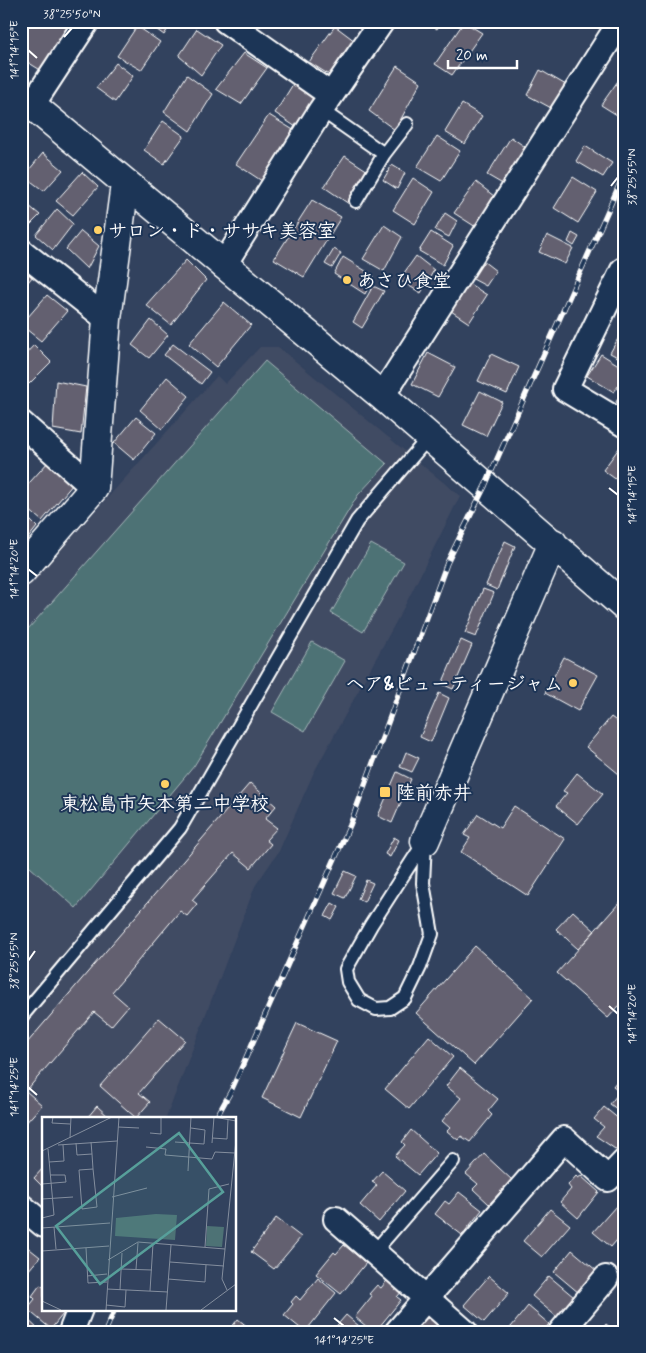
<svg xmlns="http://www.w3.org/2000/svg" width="646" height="1353" viewBox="0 0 646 1353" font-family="Mynerve,'Klee One',sans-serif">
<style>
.built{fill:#414b63}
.green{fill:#4d7275;stroke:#a6b8ba}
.building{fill:#646170;stroke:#fff}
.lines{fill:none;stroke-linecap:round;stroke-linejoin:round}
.lane-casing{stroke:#fff;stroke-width:16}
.street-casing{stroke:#fff;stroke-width:28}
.secondary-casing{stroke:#fff;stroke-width:31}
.path{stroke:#fff;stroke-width:3;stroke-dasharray:1 4;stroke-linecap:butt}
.lane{stroke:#1d3557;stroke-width:12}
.street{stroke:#1d3557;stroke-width:24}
.secondary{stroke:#1d3557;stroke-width:28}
.rail-casing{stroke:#fff;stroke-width:5.5}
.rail{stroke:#1d3557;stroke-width:4;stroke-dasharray:11;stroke-linecap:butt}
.ticks{fill:none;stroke:#fff;stroke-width:2}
.poi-dot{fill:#ffd166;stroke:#1d3557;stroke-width:2}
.labels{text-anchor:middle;stroke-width:4;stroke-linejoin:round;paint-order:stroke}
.poi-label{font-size:19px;font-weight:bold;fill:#fff;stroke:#1d3557;text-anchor:start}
.inset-road{fill:none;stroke:#848e9e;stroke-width:1}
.view{fill:#579f9a;fill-opacity:0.15;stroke:#579f9a;stroke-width:2.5}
.inset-edge{fill:none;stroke:#fff;stroke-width:2.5}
.neatline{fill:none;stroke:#fff;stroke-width:2}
.ticks-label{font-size:12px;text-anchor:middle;fill:#fff}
</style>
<rect width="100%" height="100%" fill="#32425e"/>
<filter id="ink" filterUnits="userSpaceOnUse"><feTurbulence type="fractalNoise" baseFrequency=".02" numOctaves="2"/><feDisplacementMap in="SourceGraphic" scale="10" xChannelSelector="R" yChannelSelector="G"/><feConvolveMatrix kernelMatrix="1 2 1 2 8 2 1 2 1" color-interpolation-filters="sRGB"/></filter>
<g filter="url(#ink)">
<path class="built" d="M260,347H278L460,496L404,607L313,774L279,851L255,886L166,1118H44V1208L21,1189V594L217,376L225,384Z"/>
<path class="green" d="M265,361L387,464L358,495L194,766L76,908L21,859V637Z
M371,544L404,562L363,632L331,613Z
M312,642L345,661L305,731L272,712Z"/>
<path class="building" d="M30,21H75L42,71L21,58V32Z
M145,21H173L164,35Z
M425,21H442L437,29Z
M464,22L482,33L452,75L435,64Z
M137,26L160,42L141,70L117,56Z
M335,26L355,41L334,78L309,62Z
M197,29L221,45L201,75L179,56Z
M244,53L267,68L241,104L216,89Z
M116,63L133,76L115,102L96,88Z
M397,66L421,82L395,130L369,111Z
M540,70L566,85L553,109L527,95Z
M625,71V120L601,105Z
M187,75L213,94L190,131L164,112Z
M295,81L316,94L296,127L275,113Z
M462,104L482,116L465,144L445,132Z
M269,115L295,131L265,183L236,164Z
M163,121L184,136L164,164L144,150Z
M437,136L460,151L441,181L417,167Z
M511,137L528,149L506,186L487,175Z
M585,146L612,163L603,177L576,161Z
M43,153L63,170L44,191L24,176Z
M345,156L368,171L349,204L324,187Z
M392,165L405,173L397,189L383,180Z
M82,172L98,187L73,215L56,201Z
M573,177L597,192L578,223L554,208Z
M413,178L434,192L415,224L393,210Z
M476,182L499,200L479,229L454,213Z
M312,200L341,217L304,277L274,259Z
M23,201L40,215L23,232L21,231Z
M57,209L73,224L53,250L36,235Z
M445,213L457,221L449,237L435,230Z
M384,225L402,237L384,271L363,259Z
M81,231L99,246L87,269L66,249Z
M431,232L453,246L443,265L419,251Z
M572,233L579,237L574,246L568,242Z
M547,235L573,248L565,264L539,252Z
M334,249L341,253L332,268L325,264Z
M416,256L434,270L421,293L399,280Z
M343,257L374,276L365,294L334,274Z
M186,260L206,280L171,325L146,305Z
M483,261L496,271L486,286L471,278Z
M21,265L34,275L21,290Z
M468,283L487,295L469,323L451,311Z
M373,286L384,291L362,328L353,322Z
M47,295L67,311L41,341L21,325Z
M224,302L251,325L216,367L189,344Z
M151,320L168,335L149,358L132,345Z
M625,326V361L610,353Z
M173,344L210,372L201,384L164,355Z
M34,345L51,362L29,384L21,378V359Z
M428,353L455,367L438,397L412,384Z
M491,354L519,367L507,394L478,381Z
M601,354L625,369V376L614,392L587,376Z
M167,377L189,396L162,429L140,410Z
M56,381L86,387L81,434L53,429Z
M625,386V408L616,402Z
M480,391L502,402L486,436L463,425Z
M136,417L156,433L134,460L114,443Z
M625,440V486L603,470Z
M49,461L73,484L42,521L21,503V492Z
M21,511L37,527L21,547Z
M505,541L515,546L497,590L486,585Z
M483,589L494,593L476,637L465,633Z
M461,640L472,645L453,689L442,684Z
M564,657L598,675L578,711L545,693Z
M439,693L449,698L431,742L420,737Z
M611,717L623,726L618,733L625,739V767L619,774L586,747Z
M406,752L419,758L412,772L400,767Z
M397,772L411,779L392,823L378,816Z
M577,773L603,794L578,824L556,806L567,793L563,791Z
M250,783L276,806L265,819L277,828L266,840L271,844L251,868L233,853L192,900L197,904L187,916L180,911L112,992L128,1006L111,1026L94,1012L26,1091L42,1105L23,1126L21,1050Z
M514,806L565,839L528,896L461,852L470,838L464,835L478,814L500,828Z
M394,837L399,840L390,857L385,854Z
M345,871L356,876L345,898L334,893Z
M366,880L373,883L364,902L358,899Z
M620,902L625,907V999L608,1018L557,973Z
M332,903L339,907L332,920L325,916Z
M573,911L595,931L578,949L556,929Z
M475,946L533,998L474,1065L416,1013Z
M159,1018L185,1040L139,1093L150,1102L136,1118L100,1086Z
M297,1023L337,1041L301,1117L262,1098Z
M429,1036L453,1057L409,1109L385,1089Z
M460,1068L498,1099L488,1111L492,1115L470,1142L461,1136L458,1140L447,1131L450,1128L442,1121L461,1098L446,1086Z
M625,1071V1115L610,1104L620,1091L613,1086Z
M97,1106L110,1118H87Z
M604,1107L625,1124V1148L621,1153L596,1136L604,1127L594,1119Z
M411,1130L437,1153L418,1175L395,1156L405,1145L402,1142Z
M484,1154L512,1180L489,1204L473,1189L478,1184L466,1174Z
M44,1167V1188L34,1178Z
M382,1171L405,1191L379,1222L360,1205L377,1185L372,1182Z
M576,1176L578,1178L581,1176L599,1192L578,1218L560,1202L571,1189L568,1185Z
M459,1192L482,1210L462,1235L435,1214L445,1201L449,1204Z
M616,1206L625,1213V1236L622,1234L611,1247L593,1232Z
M550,1209L570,1225L542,1257L523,1241Z
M276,1218L301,1237L274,1269L251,1252Z
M21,1242L40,1257L21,1279Z
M344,1245L366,1263L341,1294L316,1274L334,1252L336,1254Z
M572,1250L597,1271L579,1293L554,1272Z
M489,1276L509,1293L484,1322L464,1305Z
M549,1276L574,1297L557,1317L532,1296Z
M318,1278L336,1293L305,1332L284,1315L293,1304L291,1302L296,1296L300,1300Z
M389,1278L403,1290L397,1297L401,1300L375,1332H373L355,1317L372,1296L369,1294L377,1285L381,1288Z
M40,1285L44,1287V1309H67L51,1329L27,1309L35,1299L32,1296Z
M528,1306L549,1324L542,1332H507Z
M21,1313L41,1332H21Z
M346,1315L366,1332H328L331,1328L333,1330Z
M434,1318L451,1332H414L422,1323L418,1319Z
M238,1319L254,1332H228Z
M606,1324L616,1332H599Z"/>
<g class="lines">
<g class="lane-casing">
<path id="lane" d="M321,110L384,154
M356,201L384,154L407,124
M425,841L423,883L432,934L420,967L405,998L390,1008L376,1009L359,1000L348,982L346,969L371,925Z
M21,1017L180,828L357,521L429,437
M374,1252L453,1161"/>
</g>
<g class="street-casing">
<path id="street" d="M226,21L331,95
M32,105L87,21
M21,251L107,319
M223,266L321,110L382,21
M625,271L623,270L565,389L625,425
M382,396L621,21
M21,423L94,488
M21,1206L44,1225
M336,1219L465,1332
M71,1332L80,1309
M397,1332L564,1139L608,1179L625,1161
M561,1332L606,1278"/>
</g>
<g class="secondary-casing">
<path id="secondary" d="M21,96L382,396L625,607
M21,572L94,488L107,319L125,184
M425,841L553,543"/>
</g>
<path class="path" d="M407,787L418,793"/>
<use href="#lane" class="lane"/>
<use href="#street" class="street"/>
<use href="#secondary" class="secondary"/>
<g class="rail-casing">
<path id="rail" d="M216,1118L231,1091L350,825L447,563L485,486L625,172
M105,1332L115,1309"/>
</g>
<use href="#rail" class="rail"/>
</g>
</g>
<path class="ticks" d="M64,37L72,28M28,50L37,58M611,186L618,177M609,488L618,495M28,569L37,576M28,961L35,951M609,1006L618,1014M28,1087L37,1095M334,1318L344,1326"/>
<g class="poi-dot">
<circle cx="98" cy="230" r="5"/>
<circle cx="347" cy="280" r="5"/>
<circle cx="573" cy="683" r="5"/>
<circle cx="165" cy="784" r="5"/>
<rect x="379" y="786" width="12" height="12" rx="2.5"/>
</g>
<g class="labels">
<g class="poi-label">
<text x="108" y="237">サロン・ド・ササキ美容室</text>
<text x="357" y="287">あさひ食堂</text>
<text x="563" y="690" text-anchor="end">ヘア&amp;ビューティージャム</text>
<text x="396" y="799">陸前赤井</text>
<text x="165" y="810" text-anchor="middle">東松島市矢本第二中学校</text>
</g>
</g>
<g transform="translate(42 1117)">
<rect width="194" height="194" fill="#32425e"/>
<path d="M114,97L135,98L133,123L73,119L74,101ZM165,109L182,110L180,130L164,129Z" fill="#4d7275"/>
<path class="inset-road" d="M11,0L10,6L28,7M172,0L194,4M76,10L97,11M108,16L119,17V0M28,21L29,0M170,21L185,22L186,3M49,25L50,37L51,52L55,90L40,92L37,53L51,52M133,25L162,27L163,13L149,11M34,26L35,38L50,37M170,26L172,0M16,28L75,24M104,30L124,32L123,38L170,42L173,35L193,36M0,34L70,0M7,45L22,44L21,28M146,54L149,0M0,67L24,65L23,58H8M70,80L105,71M0,82L31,80M0,101L12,98L6,32M12,110L14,132M0,111L68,106M163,130L167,72L187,67M44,131L46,166L65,165M0,134L67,129M66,143L96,125L183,132M128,145L182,149M79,152L110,153M94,152L96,126M45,159L65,157M126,162L163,165L164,148M65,172L126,175M78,173L80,136M185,173L180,162L194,23M108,174L111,127M0,184L19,193M64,188L83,190L84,173M64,193L77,0M124,193L129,128M159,193L194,167"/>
<path class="view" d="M137,16L181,75L58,167L14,109Z"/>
<rect width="194" height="194" class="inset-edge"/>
</g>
<rect width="646" height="1353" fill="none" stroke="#1d3557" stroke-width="55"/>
<path d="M448 60v8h69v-8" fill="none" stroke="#ffffff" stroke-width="2.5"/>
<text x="456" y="60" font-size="15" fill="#ffffff" stroke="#1d3557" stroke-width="4" paint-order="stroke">20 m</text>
<rect x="28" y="28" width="590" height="1298" class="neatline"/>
<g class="ticks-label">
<text x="72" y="18">38°25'50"N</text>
<text transform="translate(14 50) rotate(-90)" y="4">141°14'15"E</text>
<text transform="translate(632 177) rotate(-90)" y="4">38°25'55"N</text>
<text transform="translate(632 495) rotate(-90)" y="4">141°14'15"E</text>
<text transform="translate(14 569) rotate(-90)" y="4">141°14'20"E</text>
<text transform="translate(14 961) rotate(-90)" y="4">38°25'55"N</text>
<text transform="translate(632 1014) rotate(-90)" y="4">141°14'20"E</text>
<text transform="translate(14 1087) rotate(-90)" y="4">141°14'25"E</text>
<text x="344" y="1344">141°14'25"E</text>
</g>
</svg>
